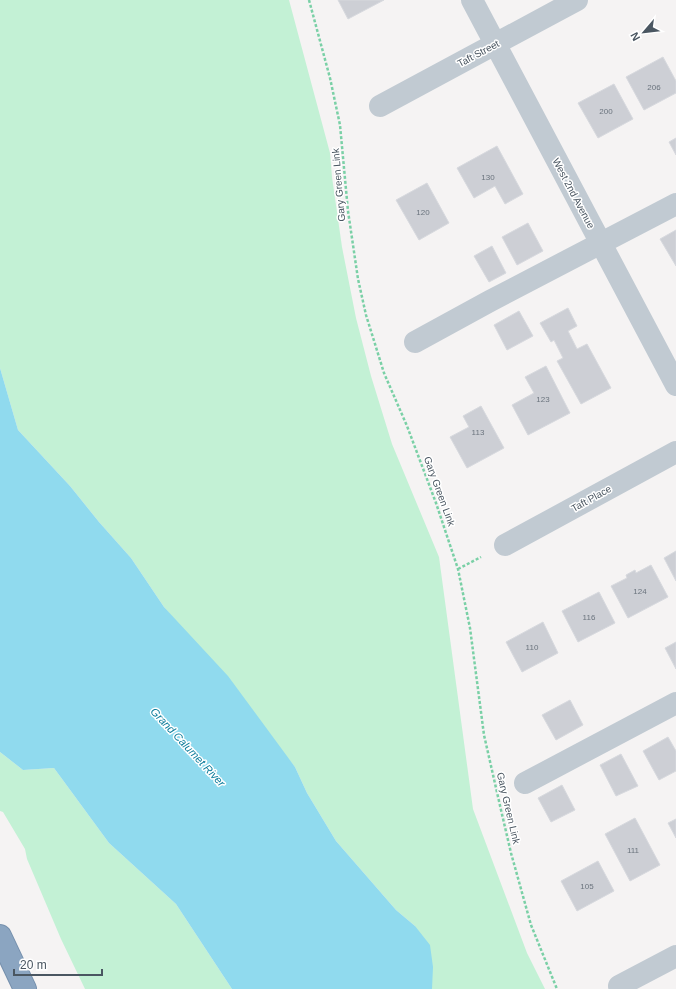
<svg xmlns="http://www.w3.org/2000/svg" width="676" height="989" viewBox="0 0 676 989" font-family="Helvetica,sans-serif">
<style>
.green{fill:#c3f1d5}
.water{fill:#90daee}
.building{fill:#cdcfd5;stroke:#d7d9de}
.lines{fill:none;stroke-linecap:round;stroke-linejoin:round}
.highway-casing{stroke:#7690ad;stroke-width:24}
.path{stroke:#7ad0a6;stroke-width:2.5;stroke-dasharray:3 2;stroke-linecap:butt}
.minor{stroke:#c1cad2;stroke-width:22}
.highway{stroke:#8ba5c1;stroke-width:22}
.labels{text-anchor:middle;stroke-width:3;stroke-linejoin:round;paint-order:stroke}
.number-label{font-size:8px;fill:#6b747e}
.street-label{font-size:10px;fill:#4a5661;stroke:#fff}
.water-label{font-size:11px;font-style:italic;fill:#0c7c9b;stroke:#fff}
</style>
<rect width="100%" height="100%" fill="#f5f3f3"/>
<path class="green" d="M0,0H289L330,153L332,177L342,247L356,318L371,376L392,444L439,557L473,809L527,953L545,989H432L415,926L396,910L336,841L307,793L295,767L164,607L131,558L99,522L70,486L18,430L0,368Z
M0,752L23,770L54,768L109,843L176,904L232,989H85L61,939L27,859L25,849L3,812L0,811Z"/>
<path class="water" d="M0,368L18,430L70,486L99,522L131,558L164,607L228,676L295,767L307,793L336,841L396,910L415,926L430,945L433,967L432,989H232L176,904L109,843L54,768L23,770L0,752Z"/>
<path class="building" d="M338,0H384L348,19Z
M663,57L676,81V93L644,110L626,77Z
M614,84L633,119L598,138L578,103Z
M676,138V155L669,142Z
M497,146L523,194L505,204L495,186L474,198L457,168Z
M427,183L449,223L419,240L396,200Z
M528,223L543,251L517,265L502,237Z
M676,230V266L660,239Z
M492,246L506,273L489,282L474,256Z
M568,308L577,326L568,331L577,349L587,344L611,388L581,404L557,361L563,358L554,340L551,342L540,323Z
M519,311L533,336L507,350L494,325Z
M546,366L570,413L528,435L512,405L534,393L525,377Z
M481,406L504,448L467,468L450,437L469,427L463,416Z
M676,551V581L664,558Z
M651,565L668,597L628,618L611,586L627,578L626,575L635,570L636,573Z
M599,592L615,623L578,642L562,611Z
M543,622L558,653L522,672L506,642Z
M676,642V669L665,648Z
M570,700L583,725L556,740L542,715Z
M668,737L676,751V771L659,780L643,751Z
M621,754L638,786L616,796L600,765Z
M562,785L575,810L551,822L538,798Z
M635,818L660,865L630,881L605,834Z
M676,819V838L668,823Z
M598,861L614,891L577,911L561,881Z"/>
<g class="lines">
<g class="highway-casing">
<path id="highway" d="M0,936L25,989"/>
</g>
<path class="path" d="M309,0L330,78L340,125L348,211L358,279L366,315L384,373L407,426L436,503L458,569L470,628L484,735L501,810L511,853L531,925L557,989
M458,569L481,557"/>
<path class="minor" d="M472,0L676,385
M380,106L577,0
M415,342L490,301L676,204
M505,545L676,452
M525,783L676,703
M619,986L676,956"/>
<use href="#highway" class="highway"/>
</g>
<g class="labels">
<g class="number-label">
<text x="654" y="90">206</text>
<text x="606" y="114">200</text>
<text x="488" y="180">130</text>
<text x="423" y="215">120</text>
<text x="543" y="402">123</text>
<text x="478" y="435">113</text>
<text x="640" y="594">124</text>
<text x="589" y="620">116</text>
<text x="532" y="650">110</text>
<text x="633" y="853">111</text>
<text x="587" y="889">105</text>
</g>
<g class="street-label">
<text transform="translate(478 53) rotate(-28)" y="4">Taft Street</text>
<text transform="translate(338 185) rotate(-95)" y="4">Gary Green Link</text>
<text transform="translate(574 193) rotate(62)" y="4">West 2nd Avenue</text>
<text transform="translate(440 491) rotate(70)" y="4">Gary Green Link</text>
<text transform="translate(591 498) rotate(-29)" y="4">Taft Place</text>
<text transform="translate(509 808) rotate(77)" y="4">Gary Green Link</text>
</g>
<g class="water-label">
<text transform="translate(188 747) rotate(47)" y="4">Grand Calumet River</text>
</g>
</g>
<g transform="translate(644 32) rotate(242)" stroke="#ffffff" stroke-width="3" paint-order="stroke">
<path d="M0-3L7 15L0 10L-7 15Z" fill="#4a5661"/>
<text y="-6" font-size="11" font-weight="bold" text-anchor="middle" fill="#4a5661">N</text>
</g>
<path d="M14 969v6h88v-6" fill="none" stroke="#4a5661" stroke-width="2"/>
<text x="20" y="969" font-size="12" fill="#4a5661" stroke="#ffffff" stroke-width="3" paint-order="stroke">20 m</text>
</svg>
